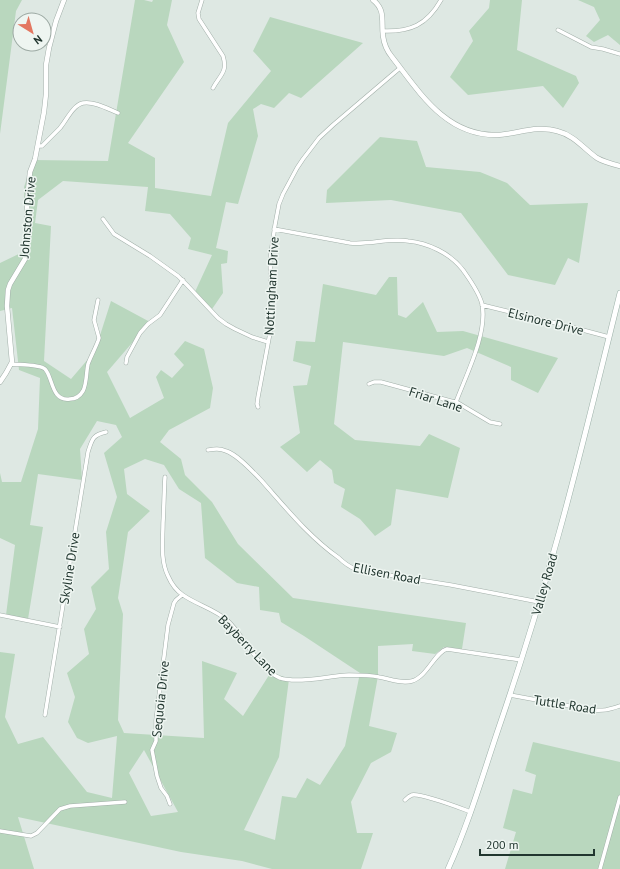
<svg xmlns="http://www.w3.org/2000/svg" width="620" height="869" viewBox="0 0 620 869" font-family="'PT Sans',sans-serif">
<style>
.green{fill:#b9d7be;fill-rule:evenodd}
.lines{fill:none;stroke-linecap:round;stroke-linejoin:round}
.minor-casing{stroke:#a2afa9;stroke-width:4.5}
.tertiary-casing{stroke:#a2afa9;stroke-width:5.5}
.secondary-casing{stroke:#9eb2aa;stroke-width:6}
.minor{stroke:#fff;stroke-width:3.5}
.tertiary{stroke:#fff;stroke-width:4.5}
.secondary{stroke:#fff;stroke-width:5}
.labels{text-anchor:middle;stroke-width:3;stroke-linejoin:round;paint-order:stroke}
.street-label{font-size:13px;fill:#21362f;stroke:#eef5f1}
</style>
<rect width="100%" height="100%" fill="#dee8e3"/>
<path class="green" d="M0,0H22L16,11L0,134Z
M135,0H144L152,2L153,0H172L167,25L184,62L128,143L155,158V188L211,196L228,123L271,71L253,51L270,17L363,43L301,98L289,93L274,108L261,104L253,109L258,136L238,204L226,202L216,248L228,251L227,263L221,264L223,293L210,312L194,294L212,255L188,249L191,238L170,214L145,211L148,187L63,181L38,200L35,223L51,226L44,361L71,379L95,351L111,301L150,322L107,372L130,418L164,398L156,377L161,370L172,378L184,365L174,354L185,341L204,349L213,388L210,408L169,430L160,442L181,459L185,475L212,502L238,544L293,598L466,623L462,649L444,647L435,654L412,651L413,644L378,646V676L369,726L397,733L391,752L371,763L351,802L357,833H373L361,869H272L242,861L181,852L18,817L34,869H0V652L15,654L5,717L18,744L43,737L87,792L112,798L117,736L88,743L77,738L68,722L75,697L67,673L89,654L84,629L96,609L91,587L109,569L106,532L117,497L104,453L122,437L116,425L97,421L80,449L82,480L38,474L30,525L43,527L28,619L6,615L15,545L0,538V473L2,482H21L38,429L40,378L19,370L12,308L0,311V263L25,251L24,187L33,160L108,161ZM145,459L164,465L179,489L201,503L205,558L237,583L259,587L260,610L279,613L281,622L304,636L360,673L345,746L320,785L307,778L296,798L282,796L275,840L244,830L279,757L289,679L271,672L243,716L224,699L237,673L202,661L204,738L124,733L118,720L123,614L118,598L128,532L150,511L127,494L124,469ZM144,750L178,812L151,816L129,773Z
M490,0H522L517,50L576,76L579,83L563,108L543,86L468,95L450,77L473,41L469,31L489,8Z
M578,0H620V45L608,35L594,42L586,36L600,20L594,7Z
M380,137L417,141L426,167L480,172L507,183L530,205L588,203L579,263L568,258L555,285L508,275L461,213L391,200L326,203L327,190Z
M389,277H397L398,315L406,318L423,302L437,332L463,331L558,358L538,393L511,380V367L467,348L444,356L343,342L334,424L355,440L420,446L429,434L460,448L448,498L396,489L391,525L375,536L360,519L341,507L345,489L334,483L332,470L320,460L307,472L280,447L300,433L293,386L307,385L311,366L293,361L296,341L315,342L323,284L376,295Z
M533,742L620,762V869H505L516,832L503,828L513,789L532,794L536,775L525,771Z"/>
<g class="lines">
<g class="minor-casing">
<path id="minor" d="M202,0L198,13L199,19L223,56C228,72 220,75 213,88
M558,30L591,47L603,49L620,54
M383,31C410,32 427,25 441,0
M38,146H42C48,140 54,134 60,128C66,121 73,105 83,103C94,101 108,109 118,113
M103,219L114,234L150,256L178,276L187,285L218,318L226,324L235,329L252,337L268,342
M274,229L350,243C369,245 388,238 408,241C428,243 450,253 463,270C470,280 479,292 482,304C488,333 466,375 456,402
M482,305L564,325L609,337
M126,363L127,357L140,333L148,324L160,315L183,280
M11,364C19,365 39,364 45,369C53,377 51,402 70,399C75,399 80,396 83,391C87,383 86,373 88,364C91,356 95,349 98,341L99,338L94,320L98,300
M369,384L374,382H381L458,403L490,422L500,424
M258,407L257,404L258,397L270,333L272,316L270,260L275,225L279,204L283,194L297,168L303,159L319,138L333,125L400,68
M208,450C214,449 219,448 226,451C238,455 252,471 261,480C285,507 309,537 339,558C344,563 350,567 357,570L451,585L539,602
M165,477C164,492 164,507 163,523C163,540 160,560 168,576C171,583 177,591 183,595C197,605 215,609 228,621C244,636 259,670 280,678C284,680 288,679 292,680C311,681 330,676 349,675C359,675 370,675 379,677C390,679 402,684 412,681C427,677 435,652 447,649L521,660
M0,615L60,627
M510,695L591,710C604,711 608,710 620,706
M45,715L88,452C92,440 92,435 106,432
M405,800C407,798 409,796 412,795C421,793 460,808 471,812
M170,804L167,796L161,788L157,776L152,750L156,741V720L168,625L174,603L176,600L182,595
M0,831L31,836L37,833L60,809L70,806L125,802
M600,869L620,797"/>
</g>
<g class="tertiary-casing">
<path id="tertiary" d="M373,0C386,10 381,22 383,36C384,44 387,51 392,57C420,93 446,136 497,135C517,134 537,125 557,131C574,135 584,149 597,158C604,162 612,164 620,166
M0,382L6,373L12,362L7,306L8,290L10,284L25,259L27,234V202L30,172L35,159L44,112L46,94V65L49,48L56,21L64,0"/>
</g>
<g class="secondary-casing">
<path id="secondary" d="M448,869C469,823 483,774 499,727C521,663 541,598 559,533C581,454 600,373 620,293"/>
</g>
<use href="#minor" class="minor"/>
<use href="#tertiary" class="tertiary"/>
<use href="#secondary" class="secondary"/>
</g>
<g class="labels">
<g class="street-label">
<text transform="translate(27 217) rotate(-85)" y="5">Johnston Drive</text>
<text transform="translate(271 286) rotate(-87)" y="5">Nottingham Drive</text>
<text transform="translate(546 321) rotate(14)" y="5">Elsinore Drive</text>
<text transform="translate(436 399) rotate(18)" y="5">Friar Lane</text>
<text transform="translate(69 568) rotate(-81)" y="5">Skyline Drive</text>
<text transform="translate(387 573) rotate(11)" y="5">Ellisen Road</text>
<text transform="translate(544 584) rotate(-74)" y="5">Valley Road</text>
<text transform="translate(248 645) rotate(46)" y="5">Bayberry Lane</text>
<text transform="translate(160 699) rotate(-84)" y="5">Sequoia Drive</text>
<text transform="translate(565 704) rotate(9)" y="5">Tuttle Road</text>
</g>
</g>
<g transform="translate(32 32) rotate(143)"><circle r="19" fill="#eef5f1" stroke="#9ca9a3"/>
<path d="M0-3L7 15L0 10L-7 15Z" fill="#e37761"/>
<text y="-6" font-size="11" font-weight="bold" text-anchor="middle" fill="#21362f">N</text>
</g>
<path d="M480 849v6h114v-6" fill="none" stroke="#21362f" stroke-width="2"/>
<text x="486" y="849" font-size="12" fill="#21362f" stroke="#eef5f1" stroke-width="3" paint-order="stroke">200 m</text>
</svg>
